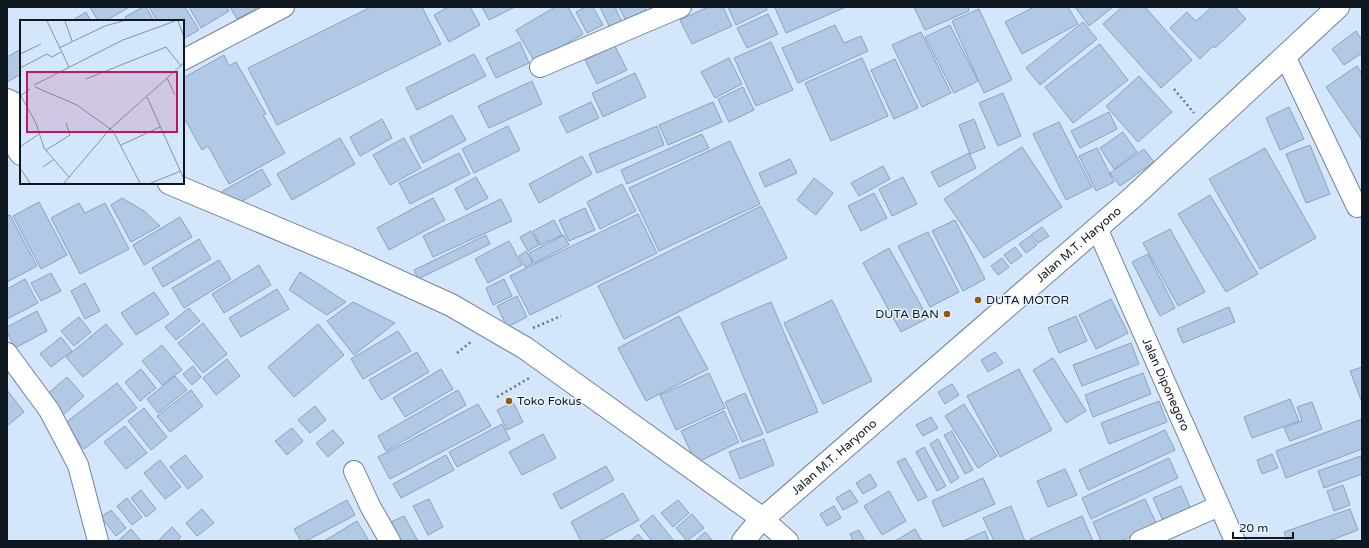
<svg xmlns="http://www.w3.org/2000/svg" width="1369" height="548" viewBox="0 0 1369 548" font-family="'Varela Round',sans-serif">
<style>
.building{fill:#b1c9e4;stroke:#8ba2bc}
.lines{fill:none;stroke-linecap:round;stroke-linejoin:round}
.minor-casing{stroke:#6e849d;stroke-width:22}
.tertiary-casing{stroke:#6e849d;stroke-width:24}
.primary-casing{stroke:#6e849d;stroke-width:24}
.trunk-casing{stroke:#6e849d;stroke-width:24}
.path{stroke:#687584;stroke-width:2.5;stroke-dasharray:2 3;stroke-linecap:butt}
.minor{stroke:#fff;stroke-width:20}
.tertiary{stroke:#fff;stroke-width:22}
.primary{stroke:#fff;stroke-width:22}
.trunk{stroke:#fff;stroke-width:22}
.poi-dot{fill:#8e5b08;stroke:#e9f3fe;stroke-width:1.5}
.labels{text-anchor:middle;stroke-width:3;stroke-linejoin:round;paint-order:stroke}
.street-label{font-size:12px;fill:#0f1821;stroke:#e9f3fe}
.poi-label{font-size:12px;fill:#0f1821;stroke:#e9f3fe;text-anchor:start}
.inset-road{fill:none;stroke:#8594a4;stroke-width:1}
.view{fill:#c2185b;fill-opacity:0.15;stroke:#c2185b;stroke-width:2}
.inset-edge{fill:none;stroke:#0f1821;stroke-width:2}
</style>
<rect width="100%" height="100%" fill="#d3e6fc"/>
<path class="building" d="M90,7H127L128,8L105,21H98Z
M143,7H146L154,21H127L125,17Z
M149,7H185L199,30L183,39V21H157Z
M189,7H227L229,11L201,28Z
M230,7H258L237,19Z
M371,7H422L441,44L277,125L248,68Z
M448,7H470L480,25L449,42L434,15Z
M482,7H515L489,20Z
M555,7H568L583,34L535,62L516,30Z
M585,7H593L603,25L587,33L576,12Z
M600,7H615L623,24L611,30Z
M619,7H645L649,16L628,25Z
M708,7H723L732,26L692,44L680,20Z
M728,7H766L767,10L736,25Z
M777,7H846L786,33L775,8Z
M914,7H968L969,11L925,30Z
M1034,7H1068L1078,24L1022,54L1005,22Z
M1075,7H1113L1089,26Z
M1122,7H1145L1192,60L1161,88L1103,24Z
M1212,7H1235L1246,19L1215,48L1213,46L1200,59L1170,28L1187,12L1196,21Z
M979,9L1012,80L984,93L952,21Z
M86,12L91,21H71Z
M768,14L778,34L747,48L737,28Z
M1083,22L1097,39L1040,85L1026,68Z
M835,25L844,43L861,36L868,51L798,83L782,48Z
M950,25L978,81L954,93L925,37Z
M1356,31L1362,40V53L1344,65L1332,49Z
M921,32L951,93L922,107L892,45Z
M520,42L529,63L496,78L486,58Z
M771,42L793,90L756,106L734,58Z
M1100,44L1128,80L1073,123L1045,87Z
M615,46L627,70L597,84L585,60Z
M21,49V74L7,82V57Z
M474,54L486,76L417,110L406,88Z
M224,55L229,66L236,62L266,114L263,115L285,153L229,184L208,146L202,150L183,116V78Z
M729,58L742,84L715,98L701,72Z
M862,58L888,116L831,141L805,83Z
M895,59L918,108L894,119L871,70Z
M1357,66L1362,74V140L1326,87Z
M635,73L646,97L603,117L592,93Z
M1139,76L1172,112L1138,142L1106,106Z
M532,81L542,104L489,128L478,106Z
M743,87L754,110L729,122L718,99Z
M1003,93L1021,136L998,146L979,103Z
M591,102L599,118L567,133L559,117Z
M713,102L722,122L668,145L659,125Z
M1289,107L1304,139L1280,150L1266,118Z
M1109,112L1117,129L1080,148L1071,131Z
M452,115L466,140L423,163L410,137Z
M382,119L392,138L360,156L350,137Z
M974,119L985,148L970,154L959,125Z
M1059,122L1092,187L1066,200L1033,134Z
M508,126L520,150L474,173L462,149Z
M657,126L664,145L597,173L589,154Z
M1123,132L1137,152L1114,169L1100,148Z
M702,134L709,148L627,184L621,170Z
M340,138L355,164L292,200L277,174Z
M404,138L421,168L390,185L373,155Z
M730,141L760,204L659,251L629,188Z
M1310,145L1330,194L1306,203L1286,154Z
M1022,147L1062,207L984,258L944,199Z
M1097,148L1114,182L1096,191L1079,156Z
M1265,148L1316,238L1260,269L1209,179Z
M1144,149L1154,162L1120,186L1110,173Z
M459,153L470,174L410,204L399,183Z
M969,153L976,168L939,187L931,172Z
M582,156L592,174L539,203L529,184Z
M790,159L797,173L765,187L759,173Z
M883,166L890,179L859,196L851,183Z
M262,169L271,185L230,208L221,192Z
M476,177L488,198L466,210L455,189Z
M903,177L917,204L892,216L879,189Z
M814,178L833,193L816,215L797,200Z
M622,184L636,211L600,229L587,202Z
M874,193L887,218L861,231L848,206Z
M1210,195L1258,274L1226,292L1178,214Z
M122,198L144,211L160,226L131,242L111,205Z
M433,198L445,220L389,250L377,228Z
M501,199L512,221L433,257L423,236Z
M39,202L67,255L41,269L13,216Z
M79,203L85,213L105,203L129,249L80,274L51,218Z
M761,206L787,258L624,339L598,286Z
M585,208L595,230L569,241L559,220Z
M638,214L657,253L530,315L510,276Z
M10,215L37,266L7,282V216Z
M180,217L192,237L144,265L133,245Z
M554,220L562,235L540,245L533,231Z
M955,220L985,279L963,291L932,231Z
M1042,227L1049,236L1038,243L1031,235Z
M1170,229L1205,292L1178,306L1143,243Z
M531,231L539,245L528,251L520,237Z
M928,232L959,292L930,307L898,246Z
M486,235L490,244L418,279L414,270Z
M564,235L569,245L534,263L529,253Z
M1030,236L1037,245L1026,253L1019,244Z
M199,239L211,259L163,287L152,268Z
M509,241L522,265L488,283L475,259Z
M1015,247L1022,256L1011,264L1004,255Z
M889,248L928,318L901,332L863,263Z
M526,251L533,263L525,267L519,256Z
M1148,254L1175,308L1160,316L1132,262Z
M1002,258L1009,267L998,275L991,266Z
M219,260L231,279L184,308L172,288Z
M259,265L271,285L224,313L212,294Z
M300,272L346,302L327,315L289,290Z
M51,273L61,291L41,301L31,283Z
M25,279L38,303L7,319V289Z
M504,279L512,296L493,305L486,288Z
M85,283L100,311L85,319L71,291Z
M277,289L289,309L241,337L229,318Z
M154,292L169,314L136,335L121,313Z
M517,296L527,317L507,327L497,306Z
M1111,299L1128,333L1096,349L1079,315Z
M832,300L872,381L823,404L784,323Z
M353,302L395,323L354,355L327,321Z
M771,302L818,412L767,433L721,323Z
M1229,307L1235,322L1183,343L1177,329Z
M189,308L200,321L176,340L165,327Z
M37,311L47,331L15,348L7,332V327Z
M679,316L708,369L646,401L618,348Z
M1076,316L1087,341L1059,353L1048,328Z
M79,317L91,332L74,346L61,331Z
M203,323L227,354L203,373L178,343Z
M106,324L123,344L83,377L66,357Z
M318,324L344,355L294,397L268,367Z
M398,331L411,351L363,379L351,359Z
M61,337L72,351L51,367L40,354Z
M1131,343L1139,364L1082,386L1073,365Z
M162,345L182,370L162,385L142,361Z
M417,352L429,372L381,400L369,380Z
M995,352L1003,363L988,372L981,360Z
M1053,358L1086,411L1066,423L1033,370Z
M227,359L240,376L216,395L203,378Z
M193,366L201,377L192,385L183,374Z
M1362,367V400H1361L1350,371Z
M141,369L156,388L140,401L125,382Z
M441,369L453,389L405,417L393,398Z
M1019,369L1052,430L1000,457L967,396Z
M709,373L725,408L676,430L660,395Z
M1143,373L1151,394L1093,417L1085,395Z
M175,376L187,390L158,413L147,399Z
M67,377L84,396L61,417L43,398Z
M117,383L137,408L84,449L64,424Z
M952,384L959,395L945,404L938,392Z
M7,390L24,412L7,426Z
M191,390L203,406L170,432L157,416Z
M458,390L466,405L386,451L378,436Z
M745,393L763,434L742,442L725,402Z
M1290,399L1299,421L1252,438L1244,417Z
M1159,401L1167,422L1109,444L1101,423Z
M513,402L523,422L507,430L497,410Z
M1312,402L1322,429L1290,441L1284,428L1302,421L1297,407Z
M478,404L491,426L390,479L378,457Z
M964,404L997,456L978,468L945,416Z
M315,406L326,420L310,433L298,420Z
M144,408L167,437L151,450L128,421Z
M724,411L739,442L696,463L681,431Z
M931,417L938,428L923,436L916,425Z
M1362,419V449L1286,478L1276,451Z
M502,424L510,439L457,467L449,452Z
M125,426L147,453L126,469L104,442Z
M292,428L303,441L287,455L275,441Z
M333,430L344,443L328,457L316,443Z
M1165,430L1175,450L1088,490L1079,470Z
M952,431L973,470L965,474L944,435Z
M543,434L556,458L522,475L509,452Z
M764,439L774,465L740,479L729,452Z
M938,439L959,478L951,483L930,444Z
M924,447L946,486L937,491L916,452Z
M1272,454L1278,468L1262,474L1257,460Z
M185,455L203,477L188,489L170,467Z
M446,455L454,470L401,498L393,484Z
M1361,456L1362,474L1324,488L1318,471Z
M905,458L927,497L918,501L897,462Z
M1169,458L1178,478L1091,519L1082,498Z
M160,460L181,487L165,499L144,473Z
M606,466L614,480L561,509L553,494Z
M1065,469L1077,495L1048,507L1037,481Z
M870,474L877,486L863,494L856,483Z
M983,478L995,504L943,527L932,501Z
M1343,485L1350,505L1334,511L1327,491Z
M1181,486L1192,512L1164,523L1153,498Z
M141,490L156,509L146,517L131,498Z
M850,490L858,502L843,510L836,498Z
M889,491L906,521L882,535L864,506Z
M623,493L639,520L600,541H581L571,522Z
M127,498L142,517L132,525L117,506Z
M429,499L443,527L428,535L413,506Z
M1145,499L1157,525L1121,541H1101L1093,522Z
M347,500L355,515L306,541H301L294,529Z
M678,500L689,513L673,527L661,513Z
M834,506L841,518L827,526L820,514Z
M1011,506L1025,541H994L983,518Z
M202,509L214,523L197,536L186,523Z
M1350,509L1358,530L1329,541H1287L1284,532Z
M111,510L126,528L116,536L101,517Z
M692,514L704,528L687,541L676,528Z
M653,515L674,541H652L640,526Z
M404,516L418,541H398L389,523Z
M1082,516L1093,541H1031L1030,539Z
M357,521L369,541H324Z
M172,527L181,537L177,541H158Z
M131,529L141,541H118Z
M915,529L922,541H895Z
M859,530L865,541H853L850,534Z
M985,531L989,541H963Z
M705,532L713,541H695Z
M638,534L644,541H630Z"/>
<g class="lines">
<g class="minor-casing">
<g id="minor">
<path d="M1285,56L1357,207"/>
<path d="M183,60L284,7"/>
<path d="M540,67L681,7"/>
<path id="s1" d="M1097,228L1235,541"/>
<path d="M7,353L49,410L78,465L98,541"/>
<path d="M354,471L370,506L390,541"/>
<path d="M763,519L788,541"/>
<path d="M1140,541L1219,506"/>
</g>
</g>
<g class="tertiary-casing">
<path id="tertiary" d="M169,183L350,259L451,305L525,348L763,519"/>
</g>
<g class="primary-casing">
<g id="primary">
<path d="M21,113C8,125 11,141 21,154"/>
<path id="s2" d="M743,541L758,523L1133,197L1338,7"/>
</g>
</g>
<g class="trunk-casing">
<path id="trunk" d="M7,100L21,107
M7,128L12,130"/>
</g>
<path class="path" d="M1174,89L1194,113
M533,328L561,316
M457,353L472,341
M497,397L531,377"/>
<use href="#minor" class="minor"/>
<use href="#tertiary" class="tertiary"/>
<use href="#primary" class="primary"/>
<use href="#trunk" class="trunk"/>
</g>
<g class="poi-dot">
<circle cx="978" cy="300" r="4"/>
<circle cx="947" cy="314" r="4"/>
<circle cx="509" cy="401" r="4"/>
</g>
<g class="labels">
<g class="street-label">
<text dy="4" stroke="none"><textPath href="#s2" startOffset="448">Jalan M.T. Haryono</textPath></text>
<text dy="4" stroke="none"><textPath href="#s1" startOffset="171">Jalan Diponegoro</textPath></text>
<text dy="4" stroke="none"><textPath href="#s2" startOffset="124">Jalan M.T. Haryono</textPath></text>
</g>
<g class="poi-label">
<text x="986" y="304">DUTA MOTOR</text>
<text x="939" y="318" text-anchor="end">DUTA BAN</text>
<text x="517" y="405">Toko Fokus</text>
</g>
</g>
<g transform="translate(20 20)">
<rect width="164" height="164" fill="#d3e6fc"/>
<path class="inset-road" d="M27,1L49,47M45,1L52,21M158,1L164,17M39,28L85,6L103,1M0,34L21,24M0,48L27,34L32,37L41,32M147,58L155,75M66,59L146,27L161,46M14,65L103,20L155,1M15,67L57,85L93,111L120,163M0,76L10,69M1,76L16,103L24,128L49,157M127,77L164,159M101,125L140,107M0,127L19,114M26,130L50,115L46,103M23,147L33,140M0,148L10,163M44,163L90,109L164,43M131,163L161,151"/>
<path class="view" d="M7,52H157V112H7Z"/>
<rect width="164" height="164" class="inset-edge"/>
</g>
<rect width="1369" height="548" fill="none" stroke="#0f1821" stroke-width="16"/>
<path d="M1233 532v6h60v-6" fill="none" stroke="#0f1821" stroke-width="2"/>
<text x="1239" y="532" font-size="12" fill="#0f1821" stroke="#e9f3fe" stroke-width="3" paint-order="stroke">20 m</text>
</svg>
